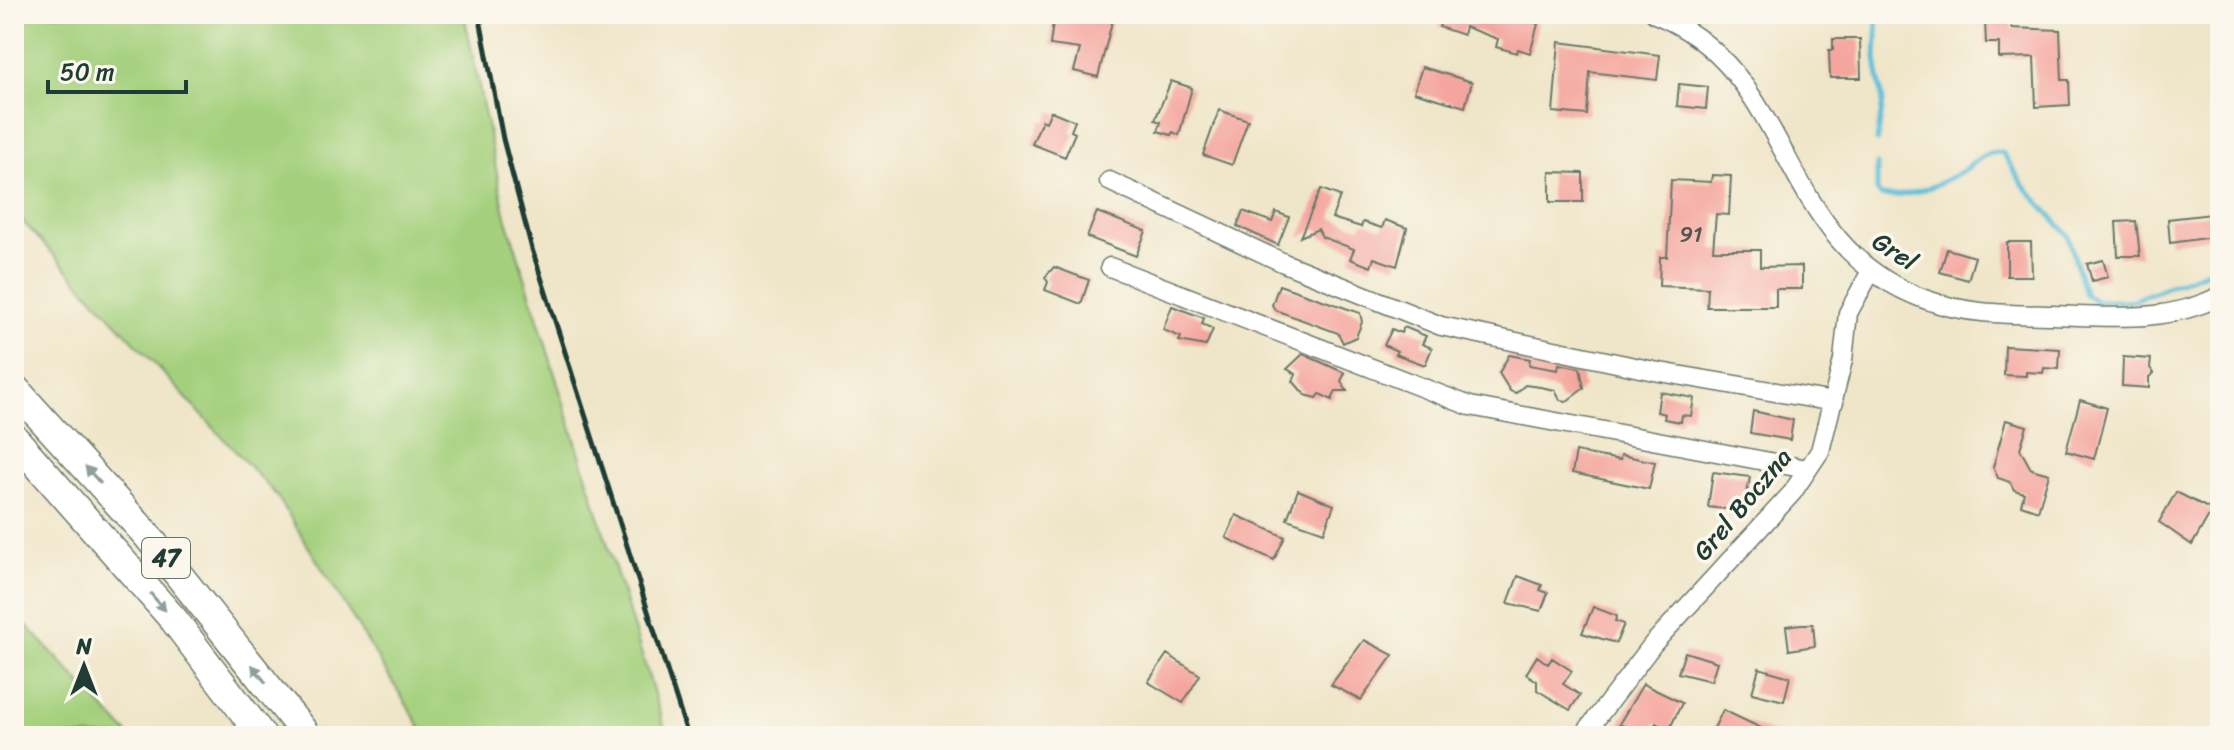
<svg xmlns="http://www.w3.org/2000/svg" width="2234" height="750" viewBox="0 0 2234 750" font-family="Sriracha,sans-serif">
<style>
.green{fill:#a4d07d;stroke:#628658;stroke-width:2}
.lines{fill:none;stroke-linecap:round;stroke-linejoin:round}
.stream{stroke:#5abdd8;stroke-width:5}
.building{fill:#f4a59e}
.minor-casing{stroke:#687868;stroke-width:21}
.primary-casing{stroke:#687868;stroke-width:31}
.minor{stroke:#fff;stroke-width:18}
.primary{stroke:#fff;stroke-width:28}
.rail{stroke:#1f3d34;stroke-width:5}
.oneway{fill:#8f9e9a}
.labels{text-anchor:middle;stroke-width:7;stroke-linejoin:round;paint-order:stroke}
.number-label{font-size:22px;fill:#54574e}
.shield{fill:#fbf7ec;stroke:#61756b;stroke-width:2}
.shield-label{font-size:24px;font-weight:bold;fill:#1f3d34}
.street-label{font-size:26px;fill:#1f3d34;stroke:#fbf7ec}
</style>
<rect width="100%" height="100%" fill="#fbf7ec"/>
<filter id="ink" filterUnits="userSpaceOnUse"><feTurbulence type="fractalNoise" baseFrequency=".0125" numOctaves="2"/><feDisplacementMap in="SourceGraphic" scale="16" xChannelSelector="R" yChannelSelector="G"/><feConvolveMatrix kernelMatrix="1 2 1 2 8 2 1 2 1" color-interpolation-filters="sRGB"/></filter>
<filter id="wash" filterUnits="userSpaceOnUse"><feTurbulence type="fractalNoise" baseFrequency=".006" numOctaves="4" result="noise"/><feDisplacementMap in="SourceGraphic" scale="32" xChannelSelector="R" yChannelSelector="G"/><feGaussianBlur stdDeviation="1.8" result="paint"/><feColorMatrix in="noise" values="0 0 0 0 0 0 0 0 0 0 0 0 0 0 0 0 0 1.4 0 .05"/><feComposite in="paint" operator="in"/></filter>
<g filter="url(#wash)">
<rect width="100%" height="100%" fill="#efe5c8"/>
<path class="green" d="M14,14H464L505,213L667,736H426L277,496L14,212Z
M14,612L130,736H14Z"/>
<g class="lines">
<path class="stream" d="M1877,141L1883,102L1876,59L1878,14
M1877,164V191L1881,196C1909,198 1940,185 1964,170C1978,161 1984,151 2002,152L2022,183L2068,235L2085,295L2097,301H2131L2220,266"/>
</g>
<g id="blocks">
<path class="building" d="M1054,14H1114L1098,77L1074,71L1080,49L1050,45Z
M1434,14H1516L1538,24L1530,53L1518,49L1517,53L1496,47L1498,39L1465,27L1463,35L1439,27L1442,19Z
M2012,20V28L2060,30L2062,80H2069L2070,105L2036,107L2034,57L1999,58V43H1986L1985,21Z
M1833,39H1860L1861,78H1830L1829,50H1833Z
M1559,42L1660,55L1657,80L1590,72L1587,115L1553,112Z
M1422,67L1472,82L1465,107L1414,92Z
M1171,81L1192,88L1179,135L1173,132L1171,135L1158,131L1161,122L1155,120Z
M1679,84L1708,87L1706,109L1677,106Z
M1219,110L1248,120L1232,165L1203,155Z
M1051,111L1075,121L1071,131L1075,133L1065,157L1032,144L1042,120L1046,122Z
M1550,172L1583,173V202H1550Z
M1712,175L1731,176L1729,215L1716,214L1713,250H1760V267L1802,266V289H1776V307H1707L1708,288L1659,286L1660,257H1667L1671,180L1711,182Z
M1321,189L1340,196L1332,218L1361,227L1363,222L1382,228L1385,220L1407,228L1397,266L1374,258L1371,267L1350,259L1354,249L1322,237L1318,229L1300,237Z
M1243,211L1272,222L1276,212L1289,217L1278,245L1237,226Z
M1097,212L1146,231L1136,256L1087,237Z
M2220,213V236L2170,243L2168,219Z
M2136,221L2140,256H2118L2116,222Z
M2007,242H2031L2032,276H2007Z
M1947,249L1975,257L1968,280L1940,272Z
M2103,260L2108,277L2092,281L2087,264Z
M1054,267L1089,280L1081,304L1045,290L1048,282L1045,277Z
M1279,285L1360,313L1362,322L1356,337L1343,343L1338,333L1275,310L1272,305Z
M1172,306L1204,318L1202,324L1213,329L1206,346L1179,341L1181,337L1163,330Z
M1404,327L1426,336L1422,344L1432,348L1425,365L1395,354L1397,351L1384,345L1392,329L1401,333Z
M2005,346L2060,349L2059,369L2044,368L2043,373L2026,372V376L2004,375Z
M1303,354L1345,373L1341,381L1347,391H1336L1332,400L1320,394L1317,398L1305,395L1293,381L1296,374L1287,369Z
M1509,355L1530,359L1529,365L1558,370L1559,364L1580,368L1584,388L1567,401L1560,400L1555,390L1540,387L1525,385L1516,393L1510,391L1499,373Z
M2123,357L2151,359L2150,368L2154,373L2149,377V388L2122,386Z
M1660,392L1694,398L1691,416L1682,415L1681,422L1664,419L1665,414L1657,412Z
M2080,400L2107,408L2094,459L2066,451Z
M1753,411L1793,420L1790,440L1750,433Z
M2006,420L2027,426L2020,449L2031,469L2049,474L2038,511L2021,505L2024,493L2014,490L2010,482L1998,478L1993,467Z
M1576,452L1620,460L1621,455L1655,462L1649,489L1572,473Z
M1713,472L1750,477L1743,511L1708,507Z
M1298,490L1334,505L1324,532L1287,519Z
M2176,492L2212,510L2192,545L2159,522Z
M1236,515L1285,537L1274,560L1226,538Z
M1518,576L1542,585L1540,590L1548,593L1541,611L1508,603Z
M1593,607L1617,616L1615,621L1624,624L1616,643L1582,633Z
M1801,624H1813L1815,646L1789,650L1786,626Z
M1364,640L1393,655L1361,700L1331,685Z
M1685,652L1717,662L1711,681L1678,673Z
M1167,654L1200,675L1183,703L1148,682Z
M1537,656L1548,664L1552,658L1572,671L1563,684L1580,695L1570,710L1537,690V681L1526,674Z
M1759,668L1790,677L1784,701L1752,693Z
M1643,684L1682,703L1669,730L1656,723L1649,736H1645L1619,724Z
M1723,710L1778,736H1710Z"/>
</g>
</g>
<g filter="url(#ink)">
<use href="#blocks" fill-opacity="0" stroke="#687868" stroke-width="2"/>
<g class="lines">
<g class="minor-casing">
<path id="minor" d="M1655,14C1799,72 1773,246 1927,300C1968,315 2011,314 2053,315C2111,317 2167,323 2220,296
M1109,181L1284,263L1441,326L1654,371L1834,402
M1110,267L1470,406L1807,469
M1583,736L1653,644L1792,493L1820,451L1843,360L1848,313L1871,271"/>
</g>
<g class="primary-casing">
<path id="primary" d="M14,388L146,534L307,736
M14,438L174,620L262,736"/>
</g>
<use href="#minor" class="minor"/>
<use href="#primary" class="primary"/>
<path class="rail" d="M479,14L503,139L532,249L688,736"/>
</g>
<defs><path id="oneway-solid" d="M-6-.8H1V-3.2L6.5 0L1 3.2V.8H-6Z" transform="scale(2)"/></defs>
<g class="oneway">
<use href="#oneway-solid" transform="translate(93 475) rotate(-132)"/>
<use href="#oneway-solid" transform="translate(158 602) rotate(49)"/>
<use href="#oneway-solid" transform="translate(259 674) rotate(-128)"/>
</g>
</g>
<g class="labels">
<g class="number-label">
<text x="1691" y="242">91</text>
</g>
<rect class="shield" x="142" y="538" width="48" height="40" rx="6"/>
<g class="shield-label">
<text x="166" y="566">47</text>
</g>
<g class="street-label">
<text transform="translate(1895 251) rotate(33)" y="9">Grel</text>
<text transform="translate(1742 504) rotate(-50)" y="9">Grel Boczna</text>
</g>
</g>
<rect width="2234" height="750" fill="none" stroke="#fbf7ec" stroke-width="48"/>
<g transform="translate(84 666)" stroke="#fbf7ec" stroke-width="6" paint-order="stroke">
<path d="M0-6L14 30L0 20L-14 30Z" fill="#1f3d34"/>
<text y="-12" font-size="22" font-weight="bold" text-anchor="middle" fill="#1f3d34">N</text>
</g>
<path d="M48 80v12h138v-12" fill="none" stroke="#1f3d34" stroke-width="4"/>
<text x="60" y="80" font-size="24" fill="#1f3d34" stroke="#fbf7ec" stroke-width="6" paint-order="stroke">50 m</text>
</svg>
